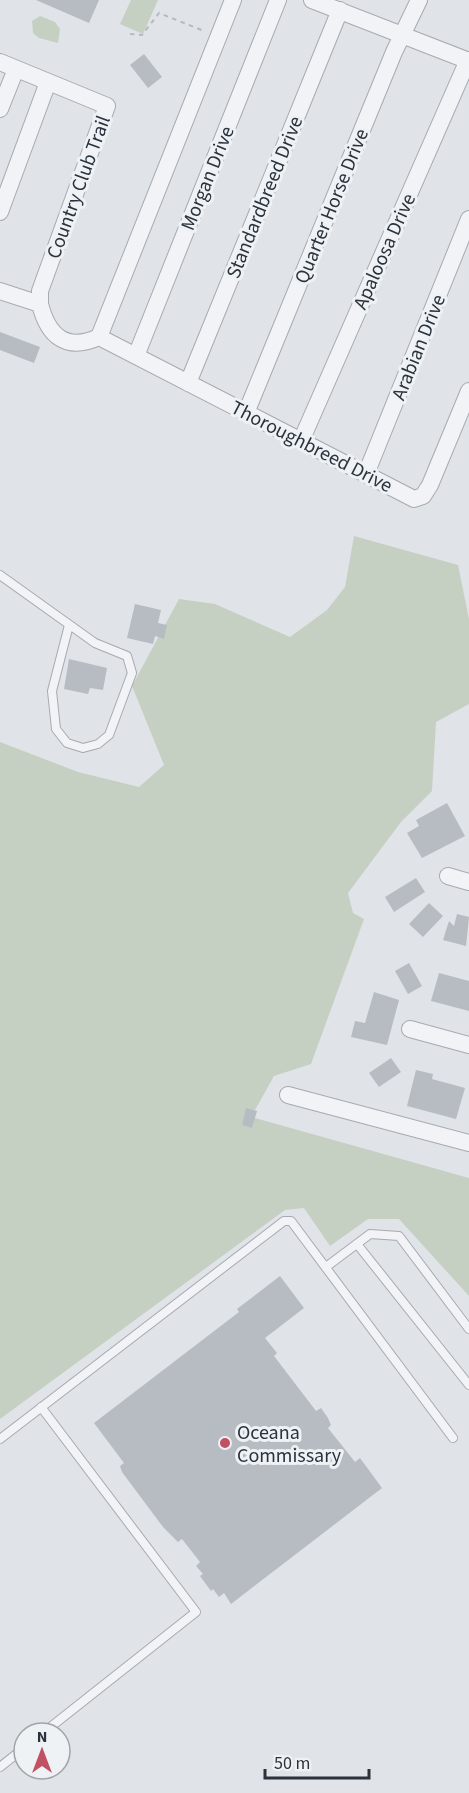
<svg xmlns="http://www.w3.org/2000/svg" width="469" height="1793" viewBox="0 0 469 1793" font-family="'Source Sans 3',sans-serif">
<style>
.green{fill:#c6d0c2}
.building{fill:#b7bcc3}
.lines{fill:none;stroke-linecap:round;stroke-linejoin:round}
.service-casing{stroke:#a6aab1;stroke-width:10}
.minor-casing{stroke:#a6aab1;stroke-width:18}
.path{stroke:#b6b9be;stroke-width:2;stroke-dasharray:4.5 4.5;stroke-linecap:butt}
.service{stroke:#f2f3f6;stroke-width:8}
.minor{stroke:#f2f3f6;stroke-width:16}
.poi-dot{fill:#c15065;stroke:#eff2f5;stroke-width:2}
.labels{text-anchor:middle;stroke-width:6;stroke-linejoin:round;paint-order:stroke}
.street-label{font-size:20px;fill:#2a323d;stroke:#eff2f5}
.poi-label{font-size:20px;fill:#2a323d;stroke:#eff2f5;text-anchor:start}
</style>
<rect width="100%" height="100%" fill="#e0e3e7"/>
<path class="green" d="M131,0H158L143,34L120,24Z
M40,16L55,22L60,29L58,43L39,38L33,33L32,21Z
M354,536L458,565L469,619V704L436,722L432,791L401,822L348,893L353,913L364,919L311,1064L274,1076L251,1117L469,1178V1296L399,1219H368L330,1246L304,1208L285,1210L0,1419V742L78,772L139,787L164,765L132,686L179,599L215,604L290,637L327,610L345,587Z"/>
<path class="building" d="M36,0H99L89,23Z
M144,54L162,77L148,88L130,65Z
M0,332L40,347L34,363L0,350Z
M135,604L161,610L158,623L167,625L164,639L155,636L153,644L127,638Z
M69,659L107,668L103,690L90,688L88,694L64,689Z
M447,803L465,836L422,858L407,833L419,826L416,820Z
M416,878L425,892L394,912L385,897Z
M429,903L443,916L423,937L409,924Z
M457,914L469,917L466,946L443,940L449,921L454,926Z
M409,963L422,986L408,994L395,971Z
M439,973L469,981V1011L431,1001Z
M374,992L399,1000L387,1045L351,1037L355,1021L365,1023Z
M391,1058L401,1072L379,1087L369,1073Z
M416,1070L433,1074L432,1079L465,1088L456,1119L407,1106Z
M246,1108L257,1111L252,1128L242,1125Z
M280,1276L304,1308L265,1338L277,1353L274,1356L316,1411L321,1408L328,1418L331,1425L328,1428L355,1462L360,1458L382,1488L231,1604L224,1593L219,1597L213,1589L211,1591L200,1576L203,1574L196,1566L200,1562L182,1539L178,1542L163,1527L122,1472L120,1466L124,1463L94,1423L239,1312L237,1309Z"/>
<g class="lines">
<g class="service-casing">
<path id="service" d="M0,575L95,643L127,656L132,673L109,735L98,744L83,748L67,743L56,729L52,691L69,625
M357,1244L469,1385
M326,1267L370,1234L399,1236L469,1329
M41,1407L196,1612L43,1733
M0,1439L284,1221H291L453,1438
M0,1767L24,1748"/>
</g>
<g class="minor-casing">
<path id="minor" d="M312,0L469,61
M0,62L107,106L40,291V304L0,291
M0,109L16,69
M0,212L48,82
M40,304C48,336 66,352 99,337L233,0
M99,337L414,499L423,496L430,485L469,391
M136,356L278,0
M188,383L340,10
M246,413L394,52L419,0
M301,441L468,60
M366,474L469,219
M448,876L469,882
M410,1029L469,1045
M288,1095L469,1143"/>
</g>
<path class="path" d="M130,34L142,35L159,13L204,31"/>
<use href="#service" class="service"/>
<use href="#minor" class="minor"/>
</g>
<circle class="poi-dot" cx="225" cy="1443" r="6"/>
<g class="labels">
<g class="street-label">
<text transform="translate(207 178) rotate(-68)" y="7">Morgan Drive</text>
<text transform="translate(78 187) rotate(-70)" y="7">Country Club Trail</text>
<text transform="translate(264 197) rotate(-68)" y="7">Standardbreed Drive</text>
<text transform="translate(331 206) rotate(-68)" y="7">Quarter Horse Drive</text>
<text transform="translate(384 251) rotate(-66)" y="7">Apaloosa Drive</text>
<text transform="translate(418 347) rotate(-68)" y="7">Arabian Drive</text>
<text transform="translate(312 446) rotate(27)" y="7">Thoroughbreed Drive</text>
</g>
<g class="poi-label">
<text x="237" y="1439">Oceana<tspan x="237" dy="23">Commissary</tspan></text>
</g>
</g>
<g transform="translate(42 1751)"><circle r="28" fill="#eff2f5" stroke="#a0a5ab" stroke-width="1.5"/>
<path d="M0-4.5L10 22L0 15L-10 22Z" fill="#c15065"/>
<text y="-9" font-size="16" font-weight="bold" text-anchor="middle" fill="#2a323d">N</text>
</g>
<path d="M265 1769v9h104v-9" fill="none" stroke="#2a323d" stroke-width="3"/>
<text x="274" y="1769" font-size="18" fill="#2a323d" stroke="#eff2f5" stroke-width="4.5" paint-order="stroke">50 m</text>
</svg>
